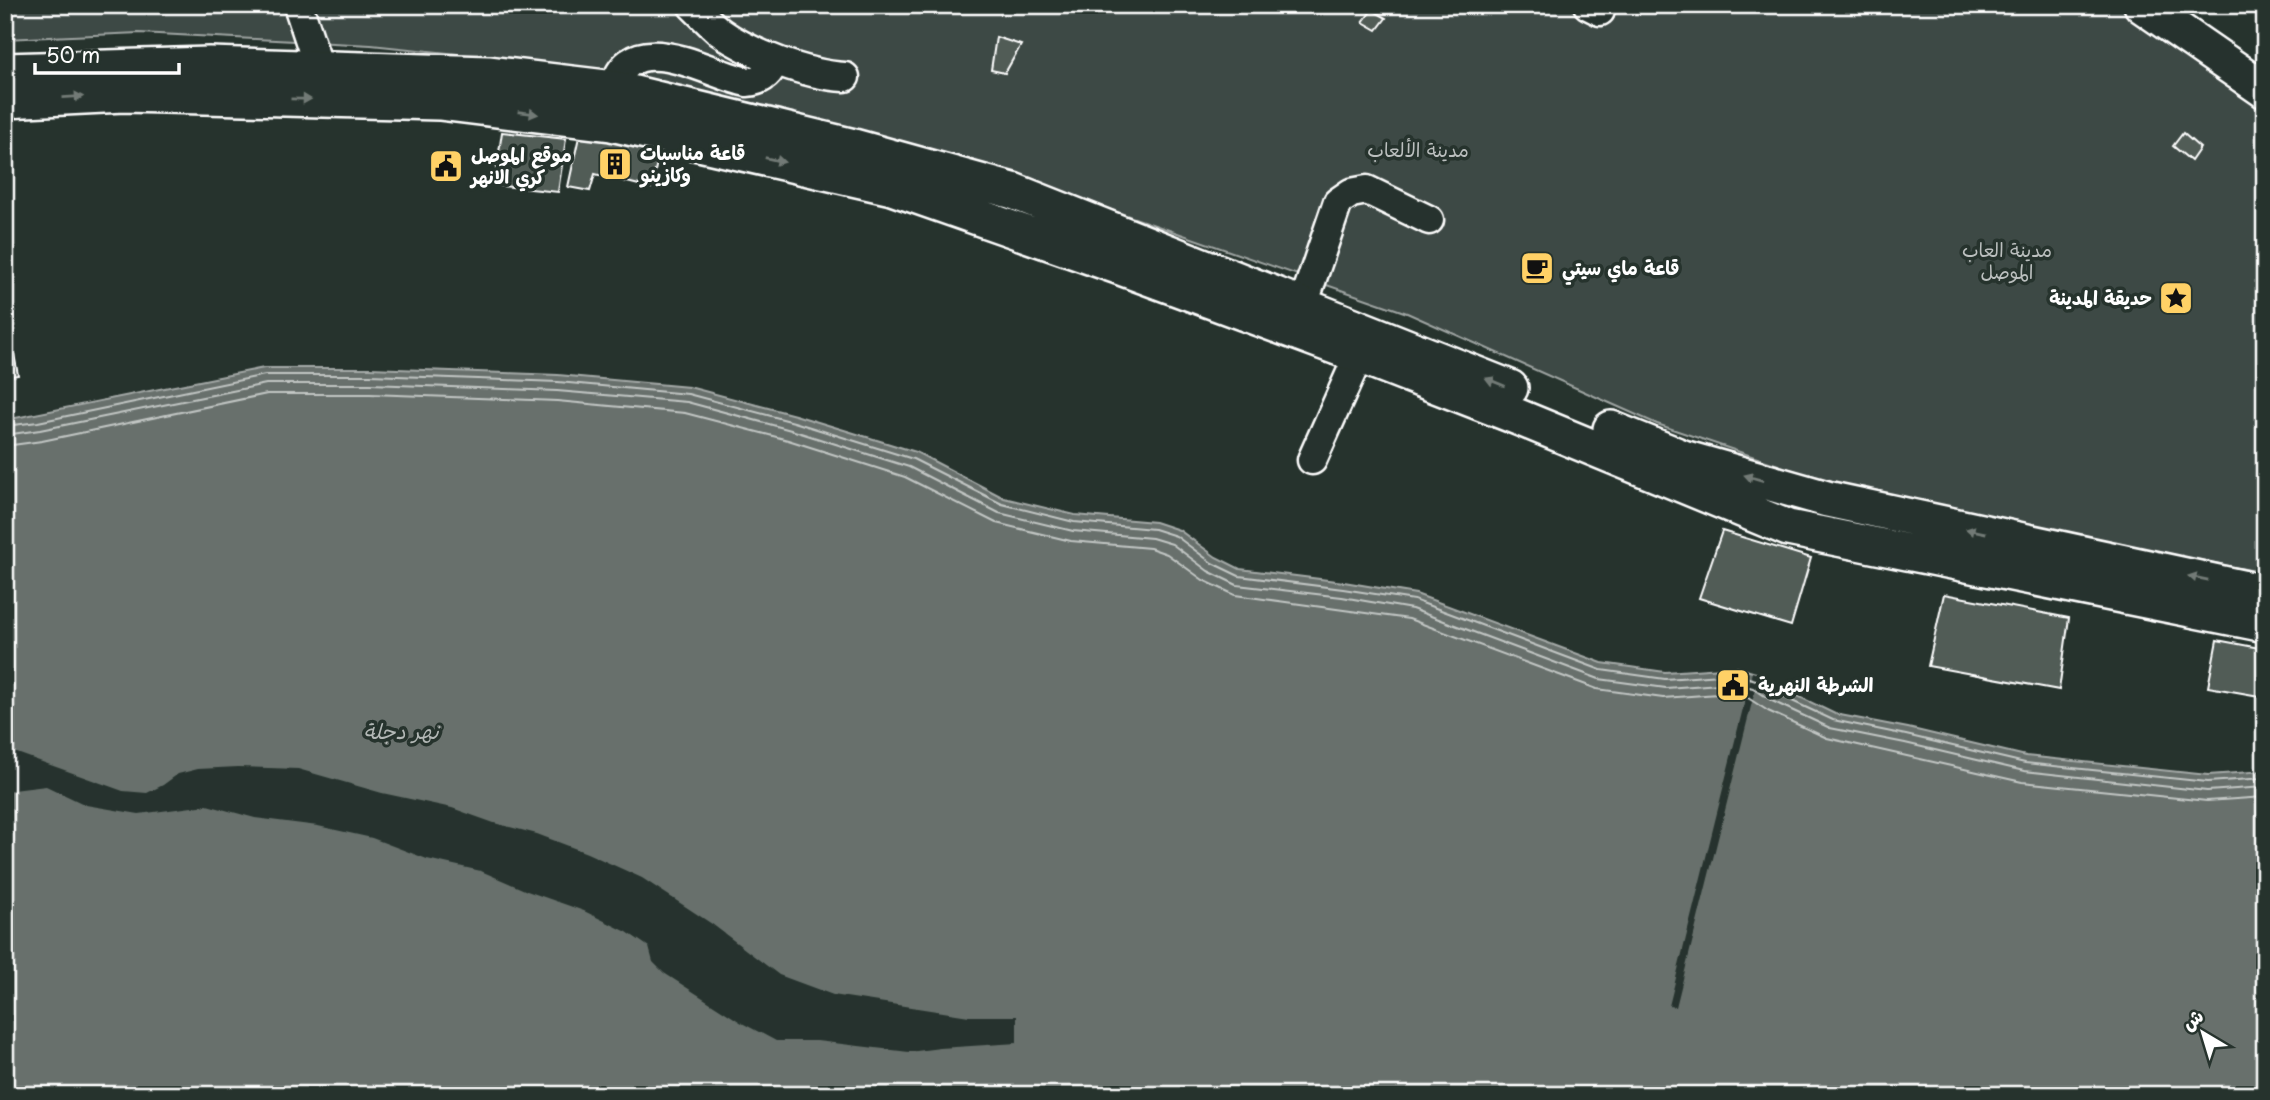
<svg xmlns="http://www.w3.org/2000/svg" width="2270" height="1100" viewBox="0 0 2270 1100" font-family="'Playpen Sans','Playpen Sans Arabic',sans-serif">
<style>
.green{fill:#3e4944;stroke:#9ea4a2;stroke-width:2}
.water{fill:#67706c;stroke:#a4a9a7;stroke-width:2}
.pier{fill:#26332d}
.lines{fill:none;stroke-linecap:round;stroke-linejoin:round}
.shore{stroke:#c2c6c4;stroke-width:2}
.building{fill:#515c57;stroke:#fff;stroke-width:2}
.minor-casing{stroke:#fff;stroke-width:33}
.major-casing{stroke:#fff;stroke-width:40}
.minor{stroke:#26332d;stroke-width:28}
.major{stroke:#26332d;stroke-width:35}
.oneway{fill:#727a76}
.labels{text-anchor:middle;stroke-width:7;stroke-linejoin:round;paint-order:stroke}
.park-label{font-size:19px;fill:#bbbfbe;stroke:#26332d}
.poi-label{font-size:19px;font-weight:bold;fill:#fff;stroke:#26332d;text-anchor:start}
.water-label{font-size:21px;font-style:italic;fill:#b3b8b6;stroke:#26332d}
</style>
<rect width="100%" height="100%" fill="#26332d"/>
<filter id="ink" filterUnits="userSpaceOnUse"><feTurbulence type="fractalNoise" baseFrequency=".0143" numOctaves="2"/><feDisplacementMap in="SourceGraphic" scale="14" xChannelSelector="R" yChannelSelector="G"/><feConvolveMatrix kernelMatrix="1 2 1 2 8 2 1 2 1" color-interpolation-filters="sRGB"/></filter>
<g filter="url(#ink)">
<path class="green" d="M5,5H2123L2265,96V573L1858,492L1657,424L1407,313L971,161L771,107L574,66L371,45L139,33L5,39Z"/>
<path class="water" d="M264,368H370L558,375L689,387L795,415L916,452L1004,498L1075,515L1155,522L1179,530L1216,557L1240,569L1344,582L1416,594L1602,663L1665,672L1736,667L1759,674L1779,687L1835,714L1908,728L2026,756L2208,775L2265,771V1095H5V420Z"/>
<path class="pier" d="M1752,672L1759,674L1676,1007L1669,1006Z
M5,752L17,753L123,791L147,793L163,785L178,774L198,769L238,767L298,769L382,793L452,808L494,823L537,834L587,853L642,878L712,924L779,975L833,995L969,1016H1017V1043L940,1048L909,1052L817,1041H776L742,1023L664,973L653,962L649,947L627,932L584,911L527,891L481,871L427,859L372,838L318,826L255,818L207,805L139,814L86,805L46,786L5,791Z"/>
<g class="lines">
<path class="shore" d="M5,426L38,422L265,375H370L558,382L688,394L794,422L913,459L1002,504L1074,522L1154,529L1176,536L1212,563L1239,576L1343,589L1414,600L1601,670L1665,679L1735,674L1756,680L1775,693L1833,720L1906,735L2025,763L2208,782L2265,778
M5,435L40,430L266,384H370L557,391L687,402L791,430L909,467L999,513L1073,531L1152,538L1172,544L1208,571L1237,585L1342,597L1412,609L1599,679L1666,688L1733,683L1753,688L1772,701L1830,728L1905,743L2024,771L2207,791L2265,787
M5,446L42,441L267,394H370L557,401L685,413L788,440L905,477L996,523L1071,541L1150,548L1167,554L1203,580L1235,595L1409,619L1597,689L1663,698L1732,693L1748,698L1768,711L1827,738L2022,782L2207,801L2265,797"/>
</g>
<path class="building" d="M1372,10L1386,18L1377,30L1363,22Z
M996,37L1021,45L1005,73L991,70Z
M502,132L566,139L558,192L494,185Z
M580,132L659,154L651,188L595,174L590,191L568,187Z
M2183,133L2200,148L2191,161L2173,146Z
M8,314L14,354L5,356V315Z
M14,354L18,375L5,377V356Z
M1722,531L1811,558L1791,626L1699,598Z
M1944,594L2069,618L2059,690L1928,666Z
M2217,640L2265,649V697L2208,687Z"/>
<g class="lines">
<g class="minor-casing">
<path id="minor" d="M298,5L319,68
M692,5C701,14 710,24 720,32C751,54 807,75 845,77
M1588,5L1600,11
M614,89C630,23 707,74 747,82C762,81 770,74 775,60
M1303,305L1338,202L1351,193L1367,190L1429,220
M1312,460L1359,355"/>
</g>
<g class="major-casing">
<path id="major" d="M2142,5L2265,90
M5,71L209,65L488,74L614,89L854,147L1013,191L1510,388
M5,100L124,94L439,102L611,123L892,187L1118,266L1359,355L1518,417L1788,528L2265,624
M1611,429L1683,458L1827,499L2265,593"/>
</g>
<use href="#minor" class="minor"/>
<use href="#major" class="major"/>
</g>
<defs><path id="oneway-solid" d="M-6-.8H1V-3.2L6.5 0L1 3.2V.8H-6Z" transform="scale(1.75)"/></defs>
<g class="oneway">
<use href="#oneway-solid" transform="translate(73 97) rotate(-3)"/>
<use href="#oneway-solid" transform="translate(301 99) rotate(1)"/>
<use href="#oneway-solid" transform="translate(528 113) rotate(7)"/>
<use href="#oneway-solid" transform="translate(775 160) rotate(13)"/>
<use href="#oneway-solid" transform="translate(1495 382) rotate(-158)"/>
<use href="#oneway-solid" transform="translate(1754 478) rotate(-164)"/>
<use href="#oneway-solid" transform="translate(1976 531) rotate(-168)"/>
<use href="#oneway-solid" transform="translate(2198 578) rotate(-168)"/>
</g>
</g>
<defs>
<g id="building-square" transform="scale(1.75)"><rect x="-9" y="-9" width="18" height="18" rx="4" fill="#ffd166" stroke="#26332d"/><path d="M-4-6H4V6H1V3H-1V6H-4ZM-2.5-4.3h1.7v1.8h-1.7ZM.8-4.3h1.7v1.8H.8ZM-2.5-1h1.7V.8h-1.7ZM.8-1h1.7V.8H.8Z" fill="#111"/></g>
<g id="civic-square" transform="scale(1.75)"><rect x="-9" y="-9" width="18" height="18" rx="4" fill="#ffd166" stroke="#26332d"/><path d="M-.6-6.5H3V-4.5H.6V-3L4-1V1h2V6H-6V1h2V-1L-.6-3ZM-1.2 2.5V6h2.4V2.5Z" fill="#111"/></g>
<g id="cafe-square" transform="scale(1.75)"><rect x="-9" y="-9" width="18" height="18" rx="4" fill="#ffd166" stroke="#26332d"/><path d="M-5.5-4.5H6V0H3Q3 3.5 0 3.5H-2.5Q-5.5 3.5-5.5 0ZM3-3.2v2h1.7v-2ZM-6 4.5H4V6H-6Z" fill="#111"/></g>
<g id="sight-square" transform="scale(1.75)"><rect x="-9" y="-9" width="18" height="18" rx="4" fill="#ffd166" stroke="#26332d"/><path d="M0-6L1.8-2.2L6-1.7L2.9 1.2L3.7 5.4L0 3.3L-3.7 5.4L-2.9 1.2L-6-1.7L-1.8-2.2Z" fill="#111"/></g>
</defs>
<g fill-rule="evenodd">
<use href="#building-square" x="615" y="164"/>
<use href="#civic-square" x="446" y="166"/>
<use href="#cafe-square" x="1537" y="268"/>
<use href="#sight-square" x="2176" y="298"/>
<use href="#civic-square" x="1733" y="685"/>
</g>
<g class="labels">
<g class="park-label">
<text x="1418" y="157">مدينة الألعاب</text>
<text x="2007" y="257">مدينة العاب<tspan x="2007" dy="22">الموصل</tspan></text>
</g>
<g class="poi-label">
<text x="640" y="160">قاعة مناسبات<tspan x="640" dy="22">وكازينو</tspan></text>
<text x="471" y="162">موقع الموصل<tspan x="471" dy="22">كري الانهر</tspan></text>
<text x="1562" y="275">قاعة ماي سيتي</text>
<text x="2152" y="305" text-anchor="end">حديقة المدينة</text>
<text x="1758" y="692">الشرطة النهرية</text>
</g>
<g class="water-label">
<text x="401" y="739">نهر دجلة</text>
</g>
</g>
<rect width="2270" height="1100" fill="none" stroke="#26332d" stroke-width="28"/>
<rect x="14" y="14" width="2242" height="1072" fill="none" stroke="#fff" stroke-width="2.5" filter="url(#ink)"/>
<g transform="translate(2203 1033) rotate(322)" stroke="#26332d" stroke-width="5" paint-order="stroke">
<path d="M0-5L12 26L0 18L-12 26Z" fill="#ffffff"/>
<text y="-10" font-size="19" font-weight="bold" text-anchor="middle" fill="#ffffff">ش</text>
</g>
<path d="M35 63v10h144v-10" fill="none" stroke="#ffffff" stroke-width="3.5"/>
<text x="46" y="63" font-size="21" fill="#ffffff" stroke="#26332d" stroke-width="5" paint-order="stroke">50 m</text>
</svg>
